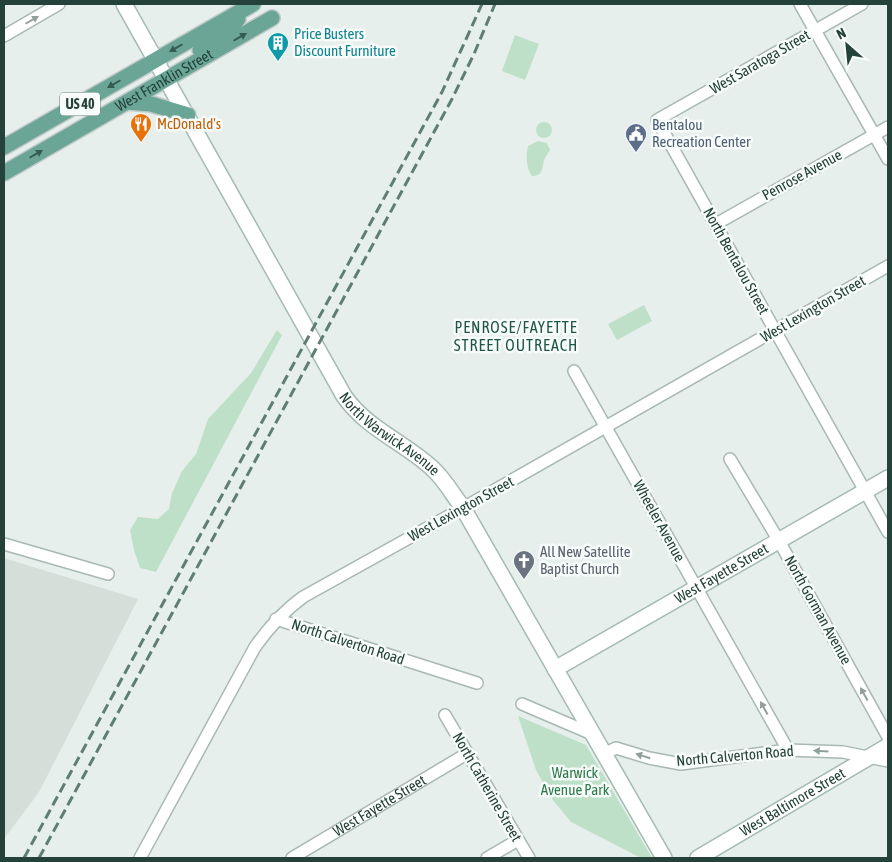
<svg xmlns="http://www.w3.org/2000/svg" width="892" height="862" viewBox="0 0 892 862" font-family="'Asap Condensed',sans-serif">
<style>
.built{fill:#d4dfda}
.green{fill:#bfe0c8}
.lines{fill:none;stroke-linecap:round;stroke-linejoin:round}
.street-casing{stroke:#a8b8b2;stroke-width:14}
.secondary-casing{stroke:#a4bbb3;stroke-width:18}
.primary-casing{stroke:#c2cac8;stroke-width:18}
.street{stroke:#fff;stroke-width:11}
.secondary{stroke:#fff;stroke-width:15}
.primary{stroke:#6aa596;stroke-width:15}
.rail{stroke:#5f7d75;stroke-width:3;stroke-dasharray:10 5;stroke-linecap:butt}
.oneway{fill:#92a09c}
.oneway2{fill:#365b51}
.labels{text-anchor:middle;stroke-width:5;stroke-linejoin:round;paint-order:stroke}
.shield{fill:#f7fbf9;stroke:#637a73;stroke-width:1}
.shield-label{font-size:14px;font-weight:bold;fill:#24423a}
.culture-label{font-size:15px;fill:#0d838f;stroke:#f7fbf9;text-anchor:start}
.street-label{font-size:15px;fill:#24423a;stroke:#f7fbf9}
.food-label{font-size:15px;fill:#c56008;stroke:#f7fbf9;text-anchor:start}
.service-label{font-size:15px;fill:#4e5e75;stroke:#f7fbf9;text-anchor:start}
.worship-label{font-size:15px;fill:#5b616d;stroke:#f7fbf9;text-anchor:start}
.park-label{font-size:15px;fill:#2d7a4b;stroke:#f7fbf9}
.neighbourhood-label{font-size:16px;letter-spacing:1px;fill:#1f5548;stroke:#f7fbf9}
</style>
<rect width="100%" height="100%" fill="#e6efeb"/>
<path class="built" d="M4,558L138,599L39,792L4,839Z"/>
<path class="green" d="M515,35L539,44L525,80L502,71Z
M536 130a8 8 0 1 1 16 0a8 8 0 1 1-16 0Z
M538,141L547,143L550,150C548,153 547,155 545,158C541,166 545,176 532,176C526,169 526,155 528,146Z
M644,305L652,321L617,340L608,324Z
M277,330L282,335L156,572L140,568L134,550L130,530L138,517L158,519L169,509L172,493L182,471L196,454L208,419L251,373Z
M518,716L586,745L652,858H641L571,822L552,799L536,770Z"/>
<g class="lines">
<g class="street-casing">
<g id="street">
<path d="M800,4L888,159"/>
<path d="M862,4L657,120L888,532"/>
<path d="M4,36L59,4"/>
<path d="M716,224L888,127"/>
<path d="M574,371L788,750"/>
<path d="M730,459L779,541L888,737"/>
<path d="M4,544L108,574"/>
<path d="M276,619L477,683"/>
<path d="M522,704L592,734"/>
<path d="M445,715L529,858"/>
<path d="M604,754L616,748L649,758L681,764L788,750L843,752L888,761"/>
<path d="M140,858L255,647C269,627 284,611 303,597L463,508L888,266"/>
<path id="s1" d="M292,858L468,753"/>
<path d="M487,858L518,840"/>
</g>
</g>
<g class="secondary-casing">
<g id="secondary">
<path id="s2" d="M124,4L344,396C367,429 404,442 433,469C445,480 453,495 463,508L664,858"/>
<path id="s3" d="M555,669L888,478"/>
<path id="s4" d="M698,858L888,746"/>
</g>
</g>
<g class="primary-casing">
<g id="primary">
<path d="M200,50L233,26L238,19"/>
<path d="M127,102L151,104L188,115"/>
<path d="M4,147L253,4"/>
<path id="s5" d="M4,173L272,18"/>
</g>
</g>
<use href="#street" class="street"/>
<use href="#secondary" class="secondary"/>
<use href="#primary" class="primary"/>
<path class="rail" d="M24,858L442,92L482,4
M39,858L452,99L474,54L495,4"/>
</g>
<defs><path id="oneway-solid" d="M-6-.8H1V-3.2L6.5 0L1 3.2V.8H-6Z" transform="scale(1.25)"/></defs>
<g class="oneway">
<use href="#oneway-solid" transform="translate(32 20) rotate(-30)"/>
<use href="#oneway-solid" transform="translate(864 694) rotate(-119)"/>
<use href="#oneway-solid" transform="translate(764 708) rotate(-119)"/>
<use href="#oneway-solid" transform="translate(821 751) rotate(-177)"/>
<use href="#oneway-solid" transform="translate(643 756) rotate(-163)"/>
</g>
<g class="oneway2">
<use href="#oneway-solid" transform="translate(240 37) rotate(-30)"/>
<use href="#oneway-solid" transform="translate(176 48) rotate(150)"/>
<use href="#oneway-solid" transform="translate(114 84) rotate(150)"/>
<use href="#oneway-solid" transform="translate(36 154) rotate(-30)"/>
</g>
<defs>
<g id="building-pin" transform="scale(1.125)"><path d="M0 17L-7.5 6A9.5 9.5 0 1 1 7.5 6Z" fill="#0f9aa8" stroke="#f7fbf9"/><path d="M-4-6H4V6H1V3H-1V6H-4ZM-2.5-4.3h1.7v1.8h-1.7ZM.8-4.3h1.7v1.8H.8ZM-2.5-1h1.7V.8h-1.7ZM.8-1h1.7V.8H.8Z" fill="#fff"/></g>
<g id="restaurant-pin" transform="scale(1.125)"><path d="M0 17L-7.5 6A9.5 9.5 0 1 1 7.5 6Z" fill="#e8710a" stroke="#f7fbf9"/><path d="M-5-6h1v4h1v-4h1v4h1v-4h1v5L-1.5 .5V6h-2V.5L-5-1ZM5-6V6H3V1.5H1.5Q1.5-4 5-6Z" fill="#fff"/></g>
<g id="civic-pin" transform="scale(1.125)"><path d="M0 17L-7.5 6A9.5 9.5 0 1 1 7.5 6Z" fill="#5c6f8a" stroke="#f7fbf9"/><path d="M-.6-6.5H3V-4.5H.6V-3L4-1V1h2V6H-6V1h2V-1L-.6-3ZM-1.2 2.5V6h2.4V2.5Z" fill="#fff"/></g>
<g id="church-pin" transform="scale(1.125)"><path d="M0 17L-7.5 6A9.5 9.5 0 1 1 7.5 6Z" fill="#6b7280" stroke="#f7fbf9"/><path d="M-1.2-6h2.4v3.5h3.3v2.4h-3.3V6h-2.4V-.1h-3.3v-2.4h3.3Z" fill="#fff"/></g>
</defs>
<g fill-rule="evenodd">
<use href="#building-pin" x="278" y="43"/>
<use href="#restaurant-pin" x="141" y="124"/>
<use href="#civic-pin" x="636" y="134"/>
<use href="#church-pin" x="524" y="561"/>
</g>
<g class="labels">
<rect class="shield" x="60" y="92.5" width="40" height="23" rx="4"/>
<g class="shield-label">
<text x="80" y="109">US 40</text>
</g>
<g class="culture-label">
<text x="294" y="39">Price Busters<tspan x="294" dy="17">Discount Furniture</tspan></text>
</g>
<g class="street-label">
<text transform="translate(760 62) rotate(-30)" y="5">West Saratoga Street</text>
<text dy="5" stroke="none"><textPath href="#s5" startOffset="185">West Franklin Street</textPath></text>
<text transform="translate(802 175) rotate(-29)" y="5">Penrose Avenue</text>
<text transform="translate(736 261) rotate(61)" y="5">North Bentalou Street</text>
<text transform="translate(813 309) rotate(-30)" y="5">West Lexington Street</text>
<text dy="5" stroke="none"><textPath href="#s2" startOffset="509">North Warwick Avenue</textPath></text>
<text transform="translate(461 509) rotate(-29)" y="5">West Lexington Street</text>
<text transform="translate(659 521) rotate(61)" y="5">Wheeler Avenue</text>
<text dy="5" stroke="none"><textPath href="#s3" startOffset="192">West Fayette Street</textPath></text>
<text transform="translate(818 610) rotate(61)" y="5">North Gorman Avenue</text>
<text transform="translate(348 642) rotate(18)" y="5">North Calverton Road</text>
<text transform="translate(735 756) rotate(-5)" y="5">North Calverton Road</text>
<text transform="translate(487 787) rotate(60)" y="5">North Catherine Street</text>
<text dy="5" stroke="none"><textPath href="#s4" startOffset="110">West Baltimore Street</textPath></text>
<text dy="5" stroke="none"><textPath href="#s1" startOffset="102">West Fayette Street</textPath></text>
</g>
<g class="food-label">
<text x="157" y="129">McDonald's</text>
</g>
<g class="service-label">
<text x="652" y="130">Bentalou<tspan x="652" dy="17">Recreation Center</tspan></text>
</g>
<g class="worship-label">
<text x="540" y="557">All New Satellite<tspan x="540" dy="17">Baptist Church</tspan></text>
</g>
<g class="park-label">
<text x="575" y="778">Warwick<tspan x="575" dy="17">Avenue Park</tspan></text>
</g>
<g class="neighbourhood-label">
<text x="516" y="333">PENROSE/FAYETTE<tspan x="516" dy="18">STREET OUTREACH</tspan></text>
</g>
</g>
<rect width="892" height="862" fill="none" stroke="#24423a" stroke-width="10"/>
<g transform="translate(847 45) rotate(333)" stroke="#f7fbf9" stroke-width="4" paint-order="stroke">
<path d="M0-4L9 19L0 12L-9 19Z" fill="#24423a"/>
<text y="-8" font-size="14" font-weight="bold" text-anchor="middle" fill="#24423a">N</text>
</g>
</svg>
